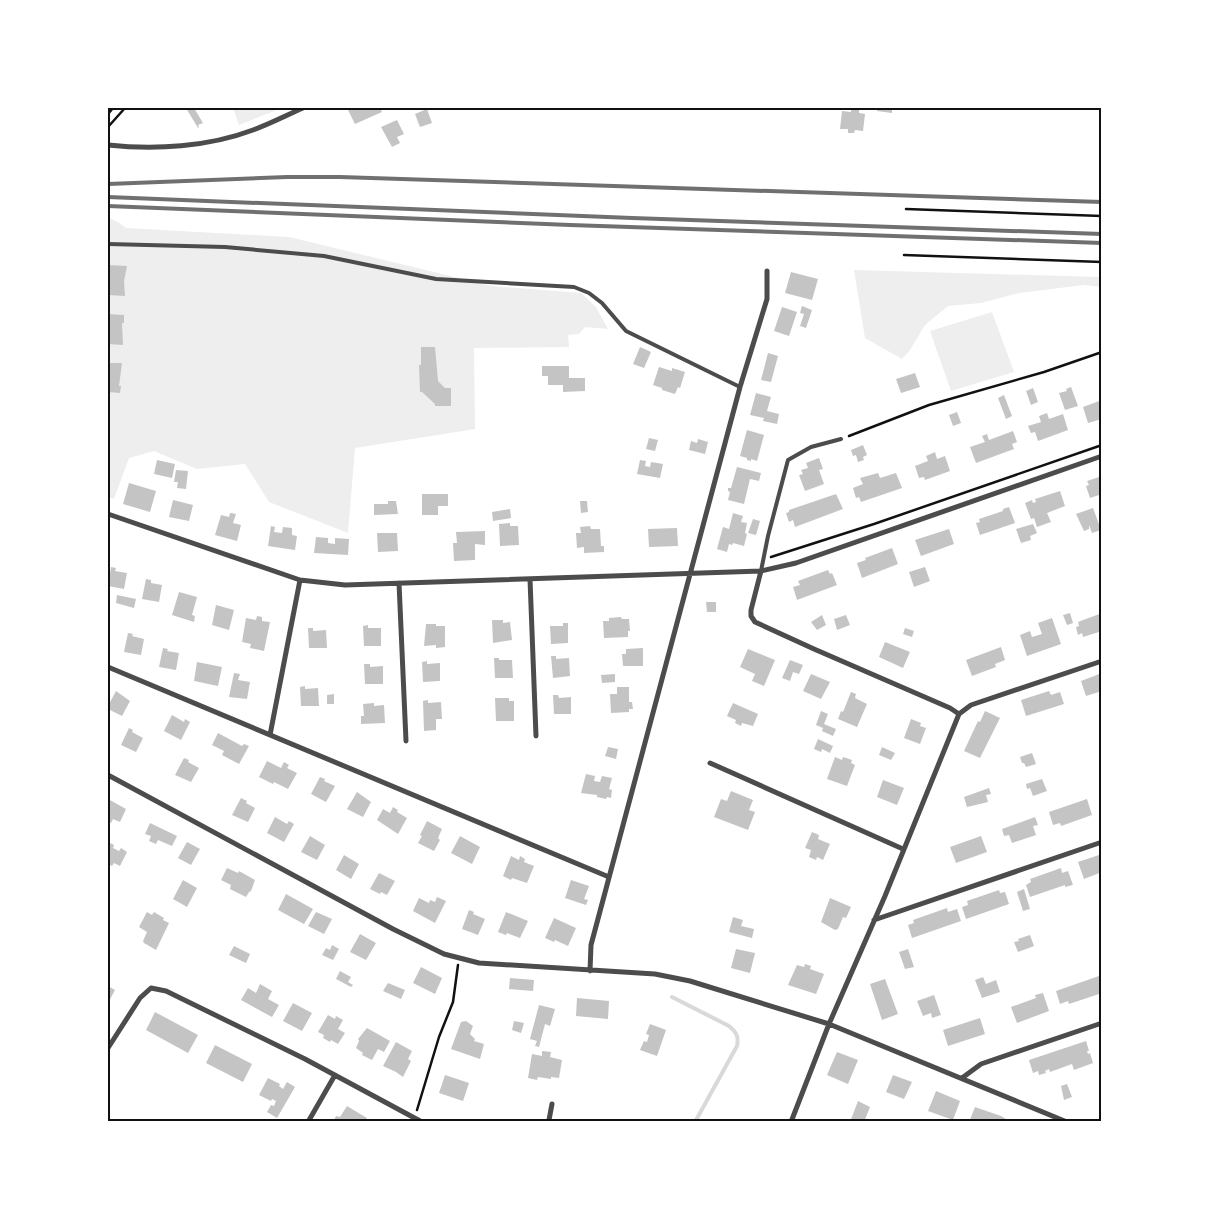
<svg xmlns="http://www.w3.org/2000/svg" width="1209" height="1229" viewBox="0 0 1209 1229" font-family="Barlow,sans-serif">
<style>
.green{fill:#eee}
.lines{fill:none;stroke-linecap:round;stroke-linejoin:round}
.stream{stroke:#d9d9d9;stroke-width:4}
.building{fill:#c4c4c4}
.path{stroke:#111;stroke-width:2.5}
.service{stroke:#4c4c4c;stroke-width:4}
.minor{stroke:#4c4c4c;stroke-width:5}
.rail{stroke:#707070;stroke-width:4}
.neatline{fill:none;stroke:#111;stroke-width:2}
</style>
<rect width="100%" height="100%" fill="#fff"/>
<path class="green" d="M233,108H282L239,125Z
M108,218L118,222L126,228L289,237L492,286L581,293L596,307L608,329L585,327L579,334L568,335L569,347L474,348L475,429L355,448L348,533L269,502L245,464L197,469L154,451L129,458L114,499L108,497Z
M854,270L1101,277V287L1084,285L1019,293L981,303L948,306L925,325L910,350L902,359L865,338Z
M992,312L1014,372L951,391L930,331Z"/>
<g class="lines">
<path class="stream" d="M672,997L729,1026C736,1032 739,1036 737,1046L695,1122"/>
</g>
<path class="building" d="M186,108H194L203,123L198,125L199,127L198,128Z
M347,108H380L382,112L355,124Z
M877,108H892V113L877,111Z
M427,109L432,123L420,127L415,114Z
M851,109L859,110V113L865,114L863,131L855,130L854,133H848V129H840L842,111L851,112Z
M397,120L404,134L397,137L400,143L392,147L381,127Z
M108,265L127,266L124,281L125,296L108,295Z
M791,272L818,279L812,300L785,293Z
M802,306L812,310L806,328L800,326L804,314L800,313Z
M782,307L797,312L789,336L774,331Z
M108,314L124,315V323H122L123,345L108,344Z
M421,347H435L438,381L445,388H451V406H435V404L422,392H420L419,365H421Z
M640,347L651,352L644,368L633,364Z
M768,353L778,356L771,382L761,380Z
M108,363H122L119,386H121L120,393L108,392Z
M542,366H569V378H585V391L563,392V385H548V376H542Z
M659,367L672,371V368L685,372L680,388L678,387L675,394L662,390V388L653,385Z
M915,373L920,387L901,393L896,379Z
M1071,387L1078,406L1065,410L1059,393L1067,391L1066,389Z
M1033,388L1038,402L1031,405L1026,391Z
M756,393L771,397L767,411L779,414L777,424L763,421L764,418L750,415Z
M1004,395L1012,416L1006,419L998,398Z
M1102,400V419L1088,423L1083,407Z
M957,412L961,423L953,426L949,415Z
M1047,413L1049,419L1063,414L1068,430L1038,441L1035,432L1031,433L1028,426L1041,422L1039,416Z
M747,430L764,435L757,461L751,459V461L747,460V458L740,456Z
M1013,431L1017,442L1012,444L1014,449L976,463L970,447L985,442L982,436L987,434L989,440Z
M649,438L658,440L655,451L646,449Z
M698,439L708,442L705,454L689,450L691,441L697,443Z
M863,445L867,455L863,457L864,460L858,462L856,455L853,456L851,450Z
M935,452L937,459L945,456L950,471L925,480L924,477L919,478L915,466L928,461L926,456Z
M819,458L823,469L819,470L824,484L805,491L799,475L803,474L801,470L808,468L806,463Z
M157,460L175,464L172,478L154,474Z
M640,460L646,461L645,466L650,467L651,462L663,464L660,478L637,474Z
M737,467L761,473L759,481L750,479L744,504L728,500L730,492L728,491V488H731Z
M176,470L188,471L186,489L177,488L178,482H174Z
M878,473L880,478L896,473L902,488L861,502L859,497L856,498L853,488L863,484L860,478Z
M1102,476V494L1090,498L1086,486L1089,485L1087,481Z
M129,483L156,491L150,512L123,504Z
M1060,491L1065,506L1047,513L1051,522L1037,527L1034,518L1031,519L1025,503L1032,500L1033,503L1036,502L1035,499Z
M422,494H448V506H438V515H422Z
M836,494L843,509L795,527L793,520L789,522L786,513L789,512V510Z
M173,500L193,505L189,521L169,517Z
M388,501H396L398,514L374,515V504H388Z
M580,501H587L588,512L581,513Z
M1009,507L1015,523L980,535L976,523L980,522L979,519L1003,511V509Z
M1093,508L1101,530L1092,533L1089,525V529L1084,531L1076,514Z
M510,509L511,518L493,521L492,512Z
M230,513L236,514L233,523L241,525L237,541L215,535L221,515L229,517Z
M733,513L743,516L741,522L747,523L745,533L747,534L744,546L733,543L732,545L729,544L727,552L717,549L723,527L729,529Z
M753,519L760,521L756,535L748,533Z
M510,523V526H518L519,545L500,546L499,524Z
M1033,524L1037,533L1030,536L1031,540L1021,543L1016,529Z
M271,526L275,527L274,532L282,533L283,527L292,528V535L297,536L295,550L268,546Z
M590,526L591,529H600L601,546H604V552L584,553V547L577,548L576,533H581L580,527Z
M677,528L678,546L649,547L648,529Z
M949,529L954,544L921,556L915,540Z
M485,531V545L475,544V560L454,561L453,543H457L456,532Z
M377,533H397L398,551L378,552Z
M316,537L328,538V543L335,544V538L349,539L348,555L314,553Z
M892,548L898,564L862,578L857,563L866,560L865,558Z
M111,567L116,568L115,571L127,573L124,589L108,586Z
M925,567L930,581L914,587L909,572Z
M828,570L830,574L832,573L837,585L797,600L793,587L800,585L798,581Z
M146,579L151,580V583L162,585L159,602L142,599Z
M179,592L197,597L192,615L195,616L194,622L172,615Z
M117,595L136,599L134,608L116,603Z
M706,602H716V612H707Z
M216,605L234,610L229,630L212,625Z
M1070,613L1073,623L1067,625L1063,615Z
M1102,613V631L1083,637L1082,633L1078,635L1076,627L1079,626L1078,622Z
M822,615L826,625L817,630L811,622Z
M846,615L850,625L837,630L834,619Z
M257,616L262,617V621L270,622L264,651L250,648L251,644L242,642L246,618L256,620Z
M621,617L622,619H629L630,631H628V637L604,638L603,621H609V618Z
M1052,618L1061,644L1027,656L1020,635L1030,631L1032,637L1042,634L1038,623Z
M492,620H503V623L510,622L512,640L493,643Z
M563,623H568V643L551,644L550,626H563Z
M426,624H436V626H445V647L436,648V645L424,646Z
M368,625V628H381V646H364L363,626Z
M308,628H313V631L326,630L327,648H309Z
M905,628L914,631L912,637L903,634Z
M128,633L133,634L132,636L144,639L141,655L124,652Z
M885,642L910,652L903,668L879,657Z
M1001,647L1005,660L995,664L996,667L972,676L966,660Z
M163,648L168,649L167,651L179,653L176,670L159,667Z
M643,648V666H623L622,654H626V649Z
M748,649L775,660L764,686L752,681L755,674L740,667Z
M551,656H556V659L569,658L570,676L553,678Z
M494,658H499V660H512L513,678H495Z
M790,660L803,665L799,674L793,672L790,681L782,678Z
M427,661V664L440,663V681L423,682L422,662Z
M197,662L222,667L218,686L194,681Z
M364,664H370V667L383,666V684H365Z
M234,673L240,674L238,680L250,682L247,699L229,697Z
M1102,673V691L1086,696L1081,681Z
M615,674V682L602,683L601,675Z
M811,674L830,682L821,699L803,691Z
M305,686V689L318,688L319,706H301L300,687Z
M617,687H629V702H632L633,709H629V712L611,713L610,694H617Z
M116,691L130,701L122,716L108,709V706Z
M1049,691L1051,695L1060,692L1064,704L1026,716L1021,700Z
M851,692L856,694L855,698L867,704L857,727L838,719L841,711L843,712Z
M334,694V704H327V695Z
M553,695H558L559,698L571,697V714H554Z
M495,698H509V701H514V721H496Z
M428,700V703L441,702L442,719H436V730L424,731L423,701Z
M374,703V706L384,705L385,723L361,724V716H364L363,704Z
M733,703L758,714L753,726L742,723L741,726L735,723L736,720L727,716Z
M821,711L828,714L824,724L836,729L833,736L822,731L823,728L816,725Z
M985,711L1000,718L980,758L964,751L978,721L980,722Z
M172,715L184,722L185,719L190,722L181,740L164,731Z
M911,719L921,723L920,726L926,728L920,744L904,738Z
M129,728L133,730L132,732L143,738L136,752L121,745Z
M218,733L242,746L244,744L249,746L239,764L222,755L224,751L212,745Z
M818,739L833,746L830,753L822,749L821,752L814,749Z
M608,747L618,749L616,759L605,756Z
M882,747L895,753L891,760L879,755Z
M1032,753L1036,764L1026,767L1024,763H1022L1020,757Z
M835,757L842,760L843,757L852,760L851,763L855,765L847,786L827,779Z
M184,758L189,760L188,762L199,768L191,782L175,775Z
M267,761L281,768L284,762L289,765L287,768L297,773L288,789L274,782L273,784L259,777Z
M586,774L595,776L594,781L600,782L602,776L612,778L609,789L612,790L611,798L607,797L606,799L597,797V795L581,793Z
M320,777L325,779L324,781L335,786L326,802L311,794Z
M1042,779L1047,791L1033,796L1030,788L1027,789L1026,784Z
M883,780L904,788L897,805L877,797Z
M989,788L991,794L986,795L988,802L967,807L964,797Z
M731,791L753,800L749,810L755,812L748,830L714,817L721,799L727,801Z
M357,792L371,802L363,817L347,809Z
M241,798L247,801L246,803L255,808L248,822L232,815Z
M108,799L126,809L120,822L113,819L111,823L108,821Z
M1087,799L1092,815L1061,826L1060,823L1053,825L1049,812Z
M393,807L398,810L397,812L407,818L398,834L377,820L383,809L390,813Z
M275,817L287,824L289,821L294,824L284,842L267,833Z
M1035,817L1038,825L1033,826L1036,835L1012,843L1009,835L1004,836L1002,829Z
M427,821L442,829L438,838L440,840L434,851L418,843L422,836L420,835Z
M150,823L177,836L172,846L158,840L156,844L149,841L151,836L145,834Z
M812,832L819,835L818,839L830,844L823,860L817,857L816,860L809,857L811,850L805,848Z
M310,836L325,845L317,860L301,852Z
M460,836L480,847L472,864L451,853Z
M981,836L987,852L956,863L950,847Z
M108,842L114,845L113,848L119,851L121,848L127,852L120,866L114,863L112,866L108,864Z
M187,842L200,849L191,865L178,858Z
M1102,854V872L1084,879L1078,862Z
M344,855L359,864L351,879L336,870Z
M511,856L519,860L520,856L525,859L524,862L534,866L527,883L512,878L511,880L503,876Z
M227,868L238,873L239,871L255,880L251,891L249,892L246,897L230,889L231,885L221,880Z
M1061,868L1062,873L1068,871L1073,885L1065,887V885L1030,897L1026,885L1031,882L1030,879Z
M379,873L395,881L387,895L381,892L380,894L370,889Z
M183,880L197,888L187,907L173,899Z
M571,880L589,886L584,899L588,900L586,905L565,898Z
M1024,889L1030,909L1023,911L1017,892Z
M999,890L1000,893L1005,892L1009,904L966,919L962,907L968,905L967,901Z
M286,894L313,909L304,924L278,910Z
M437,897L446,901L435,923L413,911L419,898L429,903L430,900L435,902Z
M830,898L851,907L846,918L843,917L838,929L835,930L821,922Z
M947,908L948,912L957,909L961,921L912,938L908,925L914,923L913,920Z
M469,910L474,912L473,914L485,919L478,935L462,929Z
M147,912L152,915L154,912L164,918L163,920L169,923L156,950L144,943L143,941L147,932L139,927Z
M316,912L332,919L324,934L308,926Z
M506,912L528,921L520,938L507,933L506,935L498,932Z
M733,917L743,920L741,926L754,929L752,938L729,932Z
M554,918L576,928L568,946L555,940L554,942L545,938Z
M360,934L376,943L366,960L350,952Z
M1030,935L1034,946L1018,952L1014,942L1019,941L1018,939Z
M332,945L339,949L333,960L322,955L326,948L330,950Z
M234,946L250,954L246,963L229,955Z
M736,949L755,953L750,973L731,968Z
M908,949L914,967L905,969L899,952Z
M805,964L811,966L810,969L824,974L816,994L788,985L797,965L804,967Z
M421,967L442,978L435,994L413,983Z
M340,971L351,977L348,982L353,985L351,987L336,979Z
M1099,976L1102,984V993L1069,1004L1068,1001L1060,1004L1056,991Z
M983,977L986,984L996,980L1000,992L982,998L975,980Z
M510,978L534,980L533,991L509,989Z
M885,979L898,1014L882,1020L870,984Z
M388,983L405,990L401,999L383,991Z
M260,984L272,991L268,999L279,1005L272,1017L241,1000L248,988L256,993Z
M108,986L115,990L108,1003Z
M1043,993L1049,1011L1017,1023L1011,1007L1036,998L1035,995Z
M934,995L941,1015L932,1018L931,1013L923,1016L917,1001Z
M577,998L609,1001L608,1019L576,1016Z
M293,1003L312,1013L302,1031L283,1021Z
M539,1005L555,1009L550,1026L545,1024L539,1047L535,1046L537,1041L530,1039Z
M155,1012L198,1035L188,1053L146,1030Z
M328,1015L335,1019L336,1016L343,1020L338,1029L345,1033L338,1044L331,1040L330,1042L323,1038L324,1035L318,1032Z
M980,1018L985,1034L948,1046L943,1030Z
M466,1021L473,1026L470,1034L475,1039L474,1041L484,1044L480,1059L451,1049L461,1022Z
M514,1021L524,1023L521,1033L512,1030Z
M650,1024L666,1030L657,1056L640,1050L644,1041L647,1042L649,1035L646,1034Z
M367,1028L390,1041L384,1052L378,1049L372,1060L362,1055L363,1053L356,1048L359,1041L358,1039Z
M1086,1041L1089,1051H1087L1088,1054L1090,1053L1093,1063L1074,1070L1072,1064L1050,1072L1049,1069L1045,1071L1046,1073L1039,1075L1038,1071L1033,1073L1029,1060Z
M396,1042L412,1051L408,1059L411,1061L403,1077L396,1072L383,1066Z
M215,1045L252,1064L243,1082L206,1063Z
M542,1051L551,1052L550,1057L562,1060L559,1078L551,1077V1079L538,1077L537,1080L528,1078L532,1054L542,1056Z
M837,1052L858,1060L848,1084L827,1075Z
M445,1075L469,1083L463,1101L439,1093Z
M893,1075L912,1082L904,1099L886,1092Z
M268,1078L280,1084L279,1086L283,1089L287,1082L295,1087L277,1118L267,1112L271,1105L274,1106L276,1101L272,1099L271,1101L259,1095Z
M1067,1084L1072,1097L1064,1100L1061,1086Z
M936,1091L960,1101L953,1120L928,1111Z
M858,1101L870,1107L864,1122H850Z
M347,1106L367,1118L365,1122H333L336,1116L340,1117Z
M975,1107L1001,1116L1006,1119L1005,1122H969Z"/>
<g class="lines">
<path class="path" d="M108,114L113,108
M108,127L125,108
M906,209L1102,216
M904,255L1102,262
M849,436L929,405L1044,372L1102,352
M771,557L874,524L1102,445
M417,1110L439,1037L453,1002L458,965"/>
<path class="service" d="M108,244L225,247L324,256L436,279L574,287L589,293L602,303L626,331L740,387
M761,571L768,536L788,460L811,447L841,439"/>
<path class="minor" d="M108,145C155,150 208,147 253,130C270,124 287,115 303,108
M108,514L300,580L345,585L761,571L796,563L1102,456
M761,571L751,610V616L755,622L814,649L950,708L959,714L971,705L1102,661
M530,579L536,736
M399,583L406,741
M108,667L609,877
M270,735L300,580
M710,763L903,849
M108,775L393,929L444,954L479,963L655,974L690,981L829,1024L1067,1122
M874,920L1102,842
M590,971L591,945L740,387L767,299V271
M108,1048L140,998L151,988L166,991L305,1059L422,1122
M962,1078L981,1064L1102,1023
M308,1122L335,1075
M547,1122L549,1120L552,1104
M791,1122L829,1024L885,896L959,714"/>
<path class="rail" d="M108,184L287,177H340L1102,202
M108,197L632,218L1102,234
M108,206L570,225L1102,243"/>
</g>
<rect width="1209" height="1229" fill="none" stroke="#ffffff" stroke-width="218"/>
<rect x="109" y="109" width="991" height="1011" class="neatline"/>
</svg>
